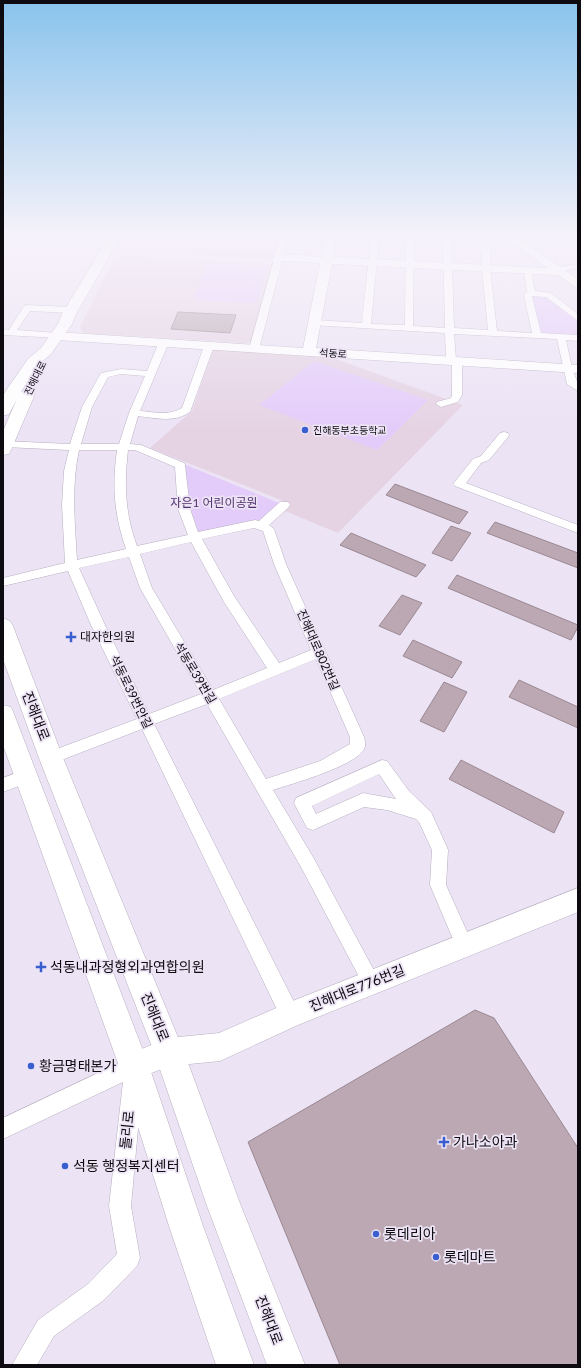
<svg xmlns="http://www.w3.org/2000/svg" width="581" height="1368" viewBox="0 0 581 1368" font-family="Lato,'Noto Sans KR',sans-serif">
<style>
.education{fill:#e5d3e4}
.green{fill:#e4ccfa}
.building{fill:#bba8b3;stroke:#9a8892}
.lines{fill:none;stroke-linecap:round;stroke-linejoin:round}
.street-casing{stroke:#b8afc0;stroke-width:1}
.secondary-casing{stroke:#b8afc0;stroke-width:1}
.primary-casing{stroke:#b8afc0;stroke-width:1}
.street{fill:#fff;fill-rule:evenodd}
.secondary{fill:#fff;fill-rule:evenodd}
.primary{fill:#fff;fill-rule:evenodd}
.poi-dot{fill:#385ecf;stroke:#ece3f5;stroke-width:1.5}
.labels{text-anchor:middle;stroke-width:3.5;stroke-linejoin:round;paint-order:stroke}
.far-street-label{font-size:10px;fill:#0e0b10;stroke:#ece3f5}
.far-poi-label{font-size:10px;fill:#0e0b10;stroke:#ece3f5;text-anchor:start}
.park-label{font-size:12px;fill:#52316c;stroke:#ece3f5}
.poi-label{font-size:12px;fill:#0e0b10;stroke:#ece3f5;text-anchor:start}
.street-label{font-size:12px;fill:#0e0b10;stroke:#ece3f5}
.near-street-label{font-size:14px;fill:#0e0b10;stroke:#ece3f5}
.near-poi-label{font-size:14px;fill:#0e0b10;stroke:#ece3f5;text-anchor:start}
</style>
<rect width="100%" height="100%" fill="#ece3f5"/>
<path class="education" d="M116,254L273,264L251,341L246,343L83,333L80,327Z
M213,349L330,357L463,405L338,533L285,511L291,504L150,448L192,411Z"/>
<path class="green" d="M125,238H279L272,259L117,251Z
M207,263L267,266L257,303L193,300Z
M537,296H545L578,322V336L539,334L531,298Z
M314,361L428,400L377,450L259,405Z
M186,465L279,503L261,521L196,533L189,508L183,466Z"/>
<path class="building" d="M178,312L236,315L230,333L171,329Z
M395,484L468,512L459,524L386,495Z
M495,522L578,553V568L487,533Z
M451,526L471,533L452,561L432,553Z
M351,533L426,565L416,577L340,545Z
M457,575L578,625V627L571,640L448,588Z
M402,595L422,603L400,635L379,626Z
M413,640L462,662L452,678L403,656Z
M519,680L578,707V728L509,697Z
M444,682L467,692L444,732L420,721Z
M461,760L564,812L554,833L449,779Z
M475,1010L494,1018L578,1148V1365H340L248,1142Z"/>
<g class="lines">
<g class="street-casing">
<path id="street" d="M280,238H288L259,349L254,352L249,349Z
M371,238H379L371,324L405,325L406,238H414L413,326L445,328L443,238H451L454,328L488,330L482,268V251L467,238H476L490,250V268L497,331L532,333L524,295L527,292L524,271L525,269H531L535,291L551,293L578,314V321L546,297L532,296L541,333L578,335V341L566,340L572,368L578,384V391L567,384L557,339L454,334L456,359H460L462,361V395L458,402L441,407L436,404L437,402L451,398L452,395V363H448L446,361L445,333L312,325L311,323L312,321L315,320L362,323Z
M511,238H547L543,240L514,241H511Z
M578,264V268L557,272L553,270L554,268Z
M27,305L71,307L75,310L71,313L30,311L17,330L57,333L60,334L61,336L60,338L3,335V329L9,330L24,306Z
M164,339L169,342L140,411C154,412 169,416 182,408L204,346L209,343L214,346L190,412C174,423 156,418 138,416L130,444L141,445L184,463L185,465L190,509L198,532L255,520L259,521L280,502H288L290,505L288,508L269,525L274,529L286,564L364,737C365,741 366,746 364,749C356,766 291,784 273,790L313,857L377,976L380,982L377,988L371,991L365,988L301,867L207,704L154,724L297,1008L299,1015L297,1022L290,1024L283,1022L142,729L51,764L46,763L43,758L46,753L137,719L91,625L68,571L3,586V578L65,563L62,505L64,471L69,450L5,447H3V441L70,444L82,407L101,373L121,369L147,371L159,342ZM121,374L145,376L129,413L119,444H81L92,407L108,377ZM79,450H117C112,487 114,514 126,549L77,560C75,523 71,487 79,450ZM128,450H135L175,467L178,509L188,535L137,546C125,513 124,485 128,450ZM254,528L263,531L274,564L311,650L279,663L234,596L202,539ZM191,542L224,602L267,668L213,690L152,588L140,554ZM129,557L140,588L201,694L149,714L105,625L79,568ZM316,659L350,737V744L320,761L266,779L219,699Z
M504,432L508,433L509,435L508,437L489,460L481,463L466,483L578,525V533L455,486L453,484L473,459L481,456L500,433Z
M382,760L387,761L409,791L431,812L446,845L448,850L446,885L473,945L470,951L464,954L458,951L430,885L432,850L419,822L416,819L387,810L364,807L313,830L307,828L294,803L296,798ZM379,774L396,799L363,793L316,814L312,806Z
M27,769L32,771L35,776L32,781L3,792V778Z
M134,1056L141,1059L144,1066L141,1073L135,1076L139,1077L142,1084L131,1206L140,1258L137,1266L104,1300L54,1336L37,1365H12L38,1320L88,1284L117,1254L109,1206L123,1082L3,1139V1118Z"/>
</g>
<g class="secondary-casing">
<path id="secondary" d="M326,238H336L333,257L547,268L507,238H519L578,279V288L574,286L558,275L332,264L316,348L578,365V373L57,340L52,339L51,336L52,333L57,332L303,348L320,263L284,261L277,263L271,260C279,251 310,256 322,257Z
M578,888V912L298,1025L220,1061L169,1066L134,1080L124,1076L120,1066L124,1056L169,1038L219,1033L290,1002Z"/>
</g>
<g class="primary-casing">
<path id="primary" d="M108,238H120L76,314L72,324L51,354L38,365L21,392L27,389L32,391L35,394L11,450L9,454L3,455V431L17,399L9,414L3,416V396L5,392L28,359L41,348L58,324L62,314Z
M3,618L10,621L13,626L63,758L184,1052L241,1206L305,1365H267L207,1206L154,1052L39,758L4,662Z
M3,705L11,707L14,714L149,1066L203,1226L254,1365H216L169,1226L119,1066L3,745Z"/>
</g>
<use href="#street" class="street"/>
<use href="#secondary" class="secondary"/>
<use href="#primary" class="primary"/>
</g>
<linearGradient id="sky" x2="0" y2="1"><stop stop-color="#89c3ec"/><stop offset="0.55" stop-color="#f6f2fa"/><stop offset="1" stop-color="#f6f2fa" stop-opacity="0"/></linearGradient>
<rect width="581" height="430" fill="url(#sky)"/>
<g class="poi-dot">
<circle cx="305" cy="430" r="4"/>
<path d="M69 631h4v4h4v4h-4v4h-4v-4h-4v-4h4z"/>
<path d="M39 961h4v4h4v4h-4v4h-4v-4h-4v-4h4z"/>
<circle cx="31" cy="1066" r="4"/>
<path d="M442 1136h4v4h4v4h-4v4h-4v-4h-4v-4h4z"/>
<circle cx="65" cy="1166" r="4"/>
<circle cx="376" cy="1234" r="4"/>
<circle cx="436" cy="1257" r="4"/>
</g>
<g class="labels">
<g class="far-street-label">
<text transform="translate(333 353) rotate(4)" y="4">석동로</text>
<text transform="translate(35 378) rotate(-64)" y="4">진해대로</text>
</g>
<g class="far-poi-label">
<text x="313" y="434">진해동부초등학교</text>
</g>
<g class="park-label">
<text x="214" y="507">자은1 어린이공원</text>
</g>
<g class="poi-label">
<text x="80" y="641">대자한의원</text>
</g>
<g class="street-label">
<text transform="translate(318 650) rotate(66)" y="4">진해대로802번길</text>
<text transform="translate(195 673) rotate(59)" y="4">석동로39번길</text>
<text transform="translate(131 692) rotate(64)" y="4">석동로39번안길</text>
</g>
<g class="near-street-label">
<text transform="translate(36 716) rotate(69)" y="5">진해대로</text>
<text transform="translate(357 988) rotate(-22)" y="5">진해대로776번길</text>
<text transform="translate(155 1017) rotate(68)" y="5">진해대로</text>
<text transform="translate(127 1130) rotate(-84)" y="5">돌리로</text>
<text transform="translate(269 1320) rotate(69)" y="5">진해대로</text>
</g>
<g class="near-poi-label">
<text x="50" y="972">석동내과정형외과연합의원</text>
<text x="39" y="1071">황금명태본가</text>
<text x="453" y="1147">가나소아과</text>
<text x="73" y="1171">석동 행정복지센터</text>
<text x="384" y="1239">롯데리아</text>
<text x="444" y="1262">롯데마트</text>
</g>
</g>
<rect width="581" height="1368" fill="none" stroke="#0e0b10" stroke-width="8"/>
</svg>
